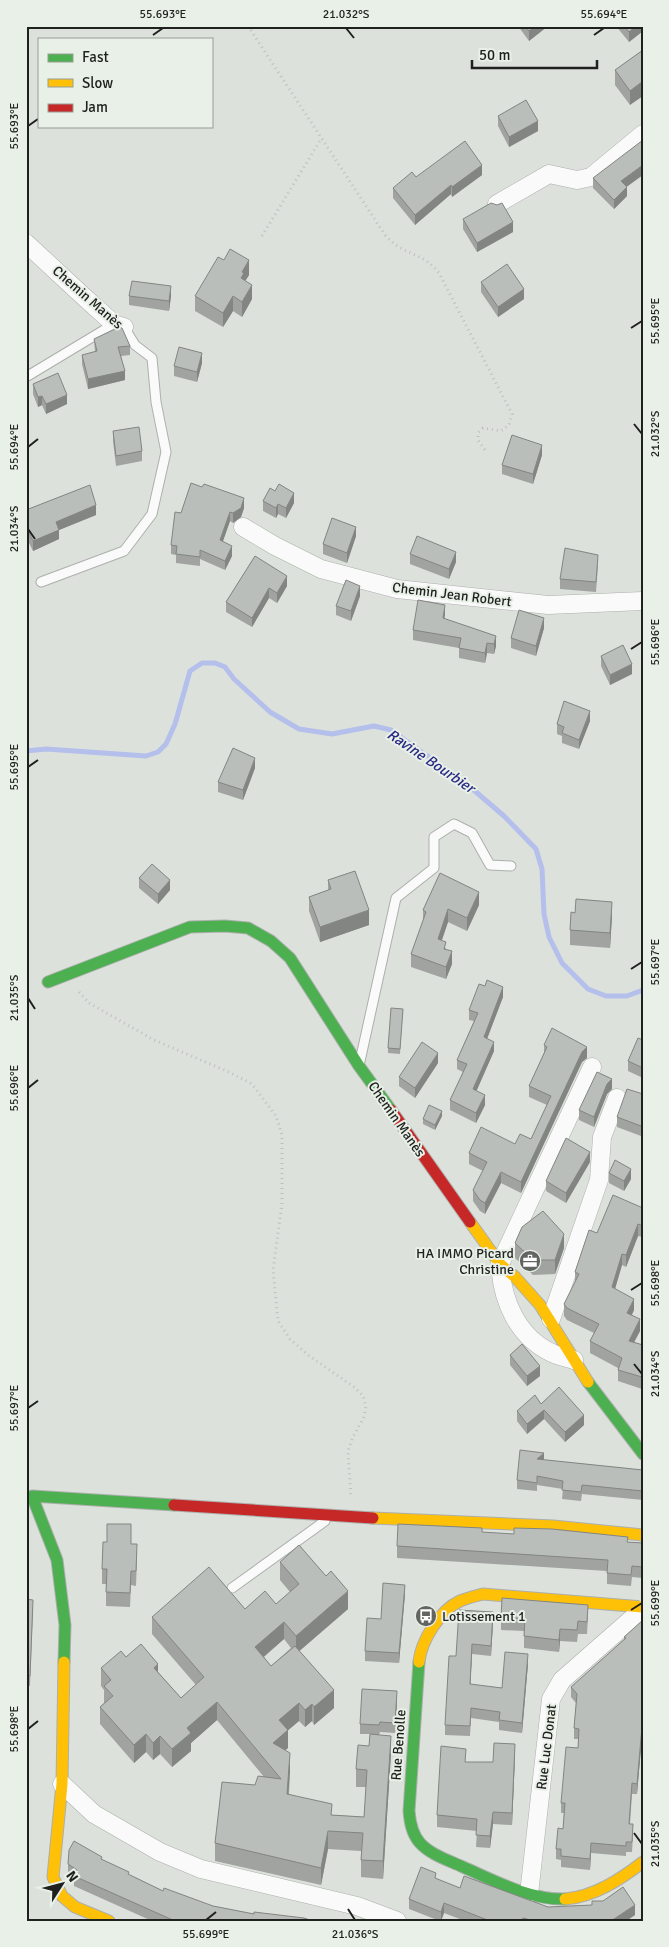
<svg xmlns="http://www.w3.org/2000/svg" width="669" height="1947" viewBox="0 0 669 1947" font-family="Signika,sans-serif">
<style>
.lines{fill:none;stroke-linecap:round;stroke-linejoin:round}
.stream{stroke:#b4bfeb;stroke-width:5}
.lane-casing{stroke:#acafac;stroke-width:11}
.street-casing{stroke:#acafac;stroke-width:19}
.fast-casing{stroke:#acafac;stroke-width:13}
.slow-casing{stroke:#acafac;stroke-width:13}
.jam-casing{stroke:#acafac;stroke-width:13}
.path{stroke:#bfbfbf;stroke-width:3;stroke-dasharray:1 4;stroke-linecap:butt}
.lane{stroke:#fafafa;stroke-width:9}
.street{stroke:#fafafa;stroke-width:18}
.fast{stroke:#4caf50;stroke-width:11}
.slow{stroke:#ffc107;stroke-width:11}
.jam{stroke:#c62828;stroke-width:11}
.wall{fill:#a0a3a0;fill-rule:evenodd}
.shaded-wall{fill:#828582}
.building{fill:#babeba;stroke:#828582}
.ticks{fill:none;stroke:#1f211e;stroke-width:2}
.labels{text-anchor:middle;stroke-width:4;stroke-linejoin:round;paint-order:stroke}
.street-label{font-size:14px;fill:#1f211e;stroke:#e8f0e7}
.poi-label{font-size:14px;fill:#1f211e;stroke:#e8f0e7;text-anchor:end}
.water-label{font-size:15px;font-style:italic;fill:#2a2a85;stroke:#e8f0e7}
.neatline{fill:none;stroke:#1f211e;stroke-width:2}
.ticks-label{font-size:12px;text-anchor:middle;fill:#1f211e}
</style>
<rect width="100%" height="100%" fill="#dce1dc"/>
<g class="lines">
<path class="stream" d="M26,751L46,749L146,756L158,752L166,744L175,724L190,671L202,663H215L225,667L234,679L270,712L299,729L332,734L374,726L391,730L469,786L504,816L536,849L542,869L544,914L549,937L562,963L588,989L606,996H627L643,990"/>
<g class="lane-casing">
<path id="lane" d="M26,377L114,324
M41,582L124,551L152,514L166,452L156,402L152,358L135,345L124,327
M360,1061L396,898L434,868V837L454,824L472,833L490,865L511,866
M232,1588L325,1521"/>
</g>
<g class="street-casing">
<path id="street" d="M497,204L549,174L577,180L591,177L643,134
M26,243L83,296L114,324L124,327
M243,527L275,546L321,569L397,589L548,605L643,601
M551,1319L599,1180L602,1137L617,1098
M574,1360C567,1358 558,1356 552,1353C517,1337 502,1300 500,1264L592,1067
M62,1784L94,1814L160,1852L201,1869L357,1906L397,1921
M529,1894L551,1699L562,1680L643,1609"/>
</g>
<g class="fast-casing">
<path id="fast" d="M48,982L190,927L225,926L248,928L271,941L290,958L359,1066L391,1110
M588,1382L643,1454
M64,1662L65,1625L57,1560L32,1496L174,1505
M419,1662L409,1811C410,1823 412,1834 420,1843C431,1855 448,1860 463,1867C495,1881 530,1900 565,1899"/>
</g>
<g class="slow-casing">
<path id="slow" d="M470,1222L500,1264L515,1277L540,1305L588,1382
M373,1518L553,1526L643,1535
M64,1662L62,1784L53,1877L62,1896L75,1907L109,1921
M419,1662C421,1641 440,1610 460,1601C467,1598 475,1596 483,1594L643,1607
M565,1899C594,1897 621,1879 643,1862"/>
</g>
<g class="jam-casing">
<path id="jam" d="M391,1110L470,1222
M174,1505L373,1518"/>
</g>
<path class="path" d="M248,26L385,235C402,255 423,252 439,273L512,414L509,425L501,431L483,428L478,433V440L485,450
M262,236L321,139
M79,992L89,1003L154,1040L229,1072L252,1084L276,1116L282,1135V1204L273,1270L278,1321L290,1339L308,1355L354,1387L363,1396L366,1406L364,1417L353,1437L348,1451L351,1497"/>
<use href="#lane" class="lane"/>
<use href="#street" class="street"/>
<use href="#fast" class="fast"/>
<use href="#slow" class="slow"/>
<use href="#jam" class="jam"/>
</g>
<path class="wall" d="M518,26H548L529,41Z
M616,26H643V31L629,42Z
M643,50L630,105L615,85V70Z
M498,116L538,131L509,147L498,126Z
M482,175L452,197L451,194L415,225L393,198V188L416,177Z
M593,178L626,187L627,196L614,209L593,188Z
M463,219L513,232L477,252L463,229Z
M249,275L245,281L252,299L242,317L233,311L223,327L195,311V296Z
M481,282L524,299L498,317L481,292Z
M129,296H171L169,311L129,305Z
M94,339L130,346V355L121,356L125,380L88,389L82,364V355L95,352Z
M202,363L197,382L174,376V366Z
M33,384L67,404L46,414L42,405L38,407L33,394Z
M113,431L142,451V461L116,466L113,441Z
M542,455L533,484L502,474V465Z
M263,501L294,503L286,518L278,514L276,518L263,511Z
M244,508L241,517L233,523L230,521L222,542L232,556L225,570L200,559V566L176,563V555L171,554V545L181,513Z
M26,510L96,515L59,530V539L33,551L26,537Z
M356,536L347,563L323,554V544Z
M410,554L456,562L449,579L410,564Z
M255,556L287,586L277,603L269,598L252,627L226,612V602Z
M598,565L596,592L560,589V579Z
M360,596L351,621L336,615V606Z
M445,614L444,619L496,636V646L494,654L487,653L485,663L459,658V648L413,640V630Z
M544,628L536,656L511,648V638Z
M601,656L632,674L610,685L601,666Z
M590,721L579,749L562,743V736L557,734V724Z
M255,768L243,800L218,792V782Z
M139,878L170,890L158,904L139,888Z
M328,880L369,925L320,942L309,911V897L328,890Z
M479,905L467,931L448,922L441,941L446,949L452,964L446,979L411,967V954L423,922V910Z
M575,913L612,916L610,948L570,945V930Z
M503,997L487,1038L494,1051L476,1091L485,1105L476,1123L450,1110V1100L463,1072L457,1069V1060L474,1021L469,1020V1010Z
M403,1009L400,1054L388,1053V1048Z
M643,1040V1078L628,1071V1061Z
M544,1045L587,1058L582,1062L521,1193L501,1183L485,1214L480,1211L473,1201V1190L483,1171L469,1164V1153L515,1144L531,1139L547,1105L529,1097V1086L544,1053Z
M438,1063L415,1098L399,1086V1077Z
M612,1089L607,1094L594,1127L579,1120V1110Z
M643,1094V1132L641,1136L617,1127V1117Z
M442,1116L435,1130L423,1124V1119Z
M590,1162L566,1203L546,1191V1181Z
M609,1173L631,1179L624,1191L609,1183Z
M643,1208V1237L638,1236L626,1267L622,1265L615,1289L634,1310L632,1315L640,1331L634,1342L643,1345V1386L642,1389L618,1381V1368L590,1353V1341L594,1333L567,1320L564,1316V1304L575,1283V1272L597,1233Z
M515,1243L564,1248L555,1274L533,1275L515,1258Z
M510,1355L540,1376L527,1386L510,1365Z
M541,1404L584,1425L565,1442L544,1419L527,1434L517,1421V1411Z
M544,1460L643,1470V1500L582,1494L581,1501L562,1499L563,1489L537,1485V1491L517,1489V1480Z
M482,1532L643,1543V1578L632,1577L631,1586L607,1584V1571L397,1558V1546Z
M131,1544L137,1559L136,1586L131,1585L130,1607L106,1606V1584H102V1569Z
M280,1562L348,1609L299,1651L334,1708L314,1725L312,1721L305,1727L299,1721L288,1730V1748L285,1750L290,1771L289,1794L332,1815L364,1817L366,1787H356V1769L369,1746L370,1734H360V1724L397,1701L395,1733L380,1732L379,1735L391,1754L383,1879L361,1877V1851L328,1849L321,1885L215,1861V1843L255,1785L264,1777L217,1720L191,1743V1751L172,1767L160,1754L153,1760L146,1752L134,1763L100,1724V1707L104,1703V1690L101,1686V1668L126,1657L158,1672L181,1698L196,1685L152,1634V1617L245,1609L276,1604L290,1592L280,1580ZM284,1639L291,1648L271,1666L264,1657Z
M405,1594L399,1663L365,1661V1651L381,1619Z
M26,1599L33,1609L30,1686L26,1685Z
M501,1617H588L587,1634H578L577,1642L560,1641L559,1652L524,1648V1631L501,1630Z
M643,1620V1736L642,1737L637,1794H632L630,1824L633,1835L632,1852H626V1856L591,1853L590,1870L561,1867V1860L556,1859V1849L563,1829L564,1813H561V1803L578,1748V1739H574V1728L576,1703L571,1697V1687L624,1640V1637Z
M493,1622L491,1656L472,1654L470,1684L502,1688L528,1664L522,1733L499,1730V1722L471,1718L470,1736L445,1735V1725L456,1656Z
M515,1756L512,1825L493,1824L490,1848L476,1847L477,1831L437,1827V1815L466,1762H493Z
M102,1860L129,1875L163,1891L213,1906L254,1914L313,1921H152L74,1886V1878L68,1874V1864Z
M436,1879L460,1888L548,1907L635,1915L626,1921H465L444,1913L441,1921H440L409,1909V1899Z"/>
<path class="shaded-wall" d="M535,26H548L529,41V31Z
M636,26H643V31L629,42V32Z
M643,81V96L630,105V91Z
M538,121V131L509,147V137Z
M482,165V175L452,197V187Z
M643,165V175L621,191V181Z
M451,185V194L415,225V215Z
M627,187V196L614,209V200Z
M513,222V232L477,252V243Z
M249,260V275L244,283L241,278L242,272Z
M252,285V299L242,317V302Z
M171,286V296L169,311V301Z
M524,289V299L498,317V307Z
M233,296V311L223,327V313Z
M202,353V363L197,382V372Z
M125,371V380L88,389V379Z
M67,395V404L46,414V404Z
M42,396V405L38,407V397Z
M542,445V455L533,484V474Z
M294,493V503L286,518V508Z
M244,498V508L241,517L233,523V513Z
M278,504V514L276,518V508Z
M96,505V515L59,530V539L33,551V541L56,522Z
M230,512V521L220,550V540Z
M356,527V536L347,563V553Z
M232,546V556L225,570V561Z
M456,552V562L449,579V569Z
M287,576V586L277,603V593Z
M360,586V596L351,621V611Z
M269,588V598L252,627V618Z
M445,605V614L443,628V618Z
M544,618V628L536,656V646Z
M496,636V646L494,654V644Z
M487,643V653L485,663V653Z
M632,664V674L610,685V675Z
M590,711V721L579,749V740Z
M255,758V768L243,800V790Z
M170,880V890L158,904V894Z
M479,892V905L467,931V918Z
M612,902V916L610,948V933Z
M448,909V922L438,952V939Z
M369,910V925L320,942V927Z
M452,951V964L446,979V967Z
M503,987V997L484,1047V1037Z
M494,1042V1051L473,1099V1089Z
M587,1047V1058L582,1062L521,1193V1182L582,1052Z
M438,1053V1063L415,1098V1088Z
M612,1079V1089L607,1094L594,1127V1117L607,1084Z
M485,1095V1105L476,1123V1113Z
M442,1111V1116L435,1130V1125Z
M643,1122V1132L641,1136V1126Z
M590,1152V1162L566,1203V1193Z
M631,1169V1179L624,1191V1181Z
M501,1172V1183L485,1214V1203Z
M638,1224V1236L626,1267V1255Z
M564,1234V1248L555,1274V1260Z
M622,1254V1265L612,1299V1287Z
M634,1299V1310L627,1324V1313Z
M640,1319V1331L629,1352V1341Z
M540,1366V1376L527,1386V1376Z
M643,1374V1386L642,1389V1377Z
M544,1410V1419L527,1434V1424Z
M584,1415V1425L565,1442V1432Z
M544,1453V1461L537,1459Z
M405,1585V1594L399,1663V1653Z
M348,1591V1609L296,1654V1636Z
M493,1612V1622L491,1656V1646Z
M284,1622V1639L255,1664V1647Z
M560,1629V1641L559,1652V1640Z
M472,1644V1654L470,1694V1684Z
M528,1654V1664L522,1733V1723Z
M158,1664V1682L154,1668Z
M334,1690V1708L314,1725V1707Z
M397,1691V1701L395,1733V1723Z
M217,1702V1720L191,1743V1751L172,1767V1749L187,1728Z
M299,1703V1721L279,1738V1720Z
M312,1704V1721L305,1727V1710Z
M643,1726V1736L642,1737L637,1794V1784L642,1727Z
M288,1730V1748L273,1761V1743Z
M146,1734V1752L134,1763V1745Z
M160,1736V1754L153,1760V1743Z
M391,1736V1754L383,1879V1861Z
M515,1744V1756L512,1825V1813Z
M290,1753V1771L287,1811V1794Z
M493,1812V1824L490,1848V1836Z
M328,1831V1849L321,1885V1868Z
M591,1843V1853L590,1870V1859Z
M444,1903V1913L441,1921V1912Z
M635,1905V1915L626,1921H611Z"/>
<path class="building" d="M525,26H535L529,31Z
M624,26H636L629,32Z
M643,50V81L630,91L615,70Z
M526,100L538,121L509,137L498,116Z
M643,140V165L621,181L627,187L614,200L593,178Z
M465,141L482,165L452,187L451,185L415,215L393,188L412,172L416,177Z
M491,203L497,205L502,203L513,222L477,243L463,219Z
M230,249L249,260L242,272L244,273L241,278L252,285L242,302L233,296L223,313L195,296L218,257L224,260Z
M507,264L524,289L498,307L481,282Z
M132,281L171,286L169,301L129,296Z
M119,327L122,328L130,346L118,347L125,371L88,379L82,355L97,351L94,339Z
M179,347L202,353L197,372L174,366Z
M58,373L67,395L46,404L42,396L38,397L33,384Z
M139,427L142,451L116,456L113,431Z
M512,435L542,445L533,474L502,465Z
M191,483L202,487L204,484L244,498L241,508L233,513L230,512L220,540L232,546L225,561L200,550V557L176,554L177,546L171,545L175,512L181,513Z
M279,484L294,493L286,508L278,504L276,508L263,501L270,488L275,491Z
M90,485L96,505L56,522L59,530L33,541L26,527V510Z
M332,518L356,527L347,553L323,544Z
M417,536L456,552L449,569L410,554Z
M565,548L598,555L596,582L560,579Z
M255,556L287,576L277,593L269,588L252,618L226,602Z
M346,580L360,586L351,611L336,606Z
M418,600L445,605L443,618L496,636L494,644L487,643L485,653L459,648L461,638L413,630Z
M519,610L544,618L536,646L511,638Z
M623,645L632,664L610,675L601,656Z
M564,701L590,711L579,740L562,733L564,727L557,724Z
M233,748L255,758L243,790L218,782Z
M152,864L170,880L158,894L139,878Z
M355,871L369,910L320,927L309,897L331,889L328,880Z
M440,873L479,892L467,918L448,909L438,939L446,942L444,949L452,951L446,967L411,954L426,912L423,910Z
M576,899L612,902L610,933L570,930L571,912L575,913Z
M487,980L503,987L484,1037L494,1042L473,1089L485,1095L476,1113L450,1100L467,1064L457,1060L478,1013L469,1010L479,984L485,986Z
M391,1008L403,1009L400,1049L388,1048Z
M552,1028L587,1047L582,1052L521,1182L501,1172L485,1203L480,1200L473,1190L487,1162L469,1153L481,1127L515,1144L520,1134L531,1139L551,1096L529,1086L547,1047L544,1045Z
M638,1038L643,1040V1068L628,1061Z
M422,1042L438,1053L415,1088L399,1077Z
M597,1072L612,1079L607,1084L594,1117L579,1110Z
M627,1089L643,1094V1122L641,1126L617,1117Z
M429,1105L442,1111L435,1125L423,1119Z
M566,1138L590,1152L566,1193L546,1181Z
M615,1160L631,1169L624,1181L609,1173Z
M613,1195L643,1208V1226L638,1224L626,1255L622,1254L612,1287L634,1299L627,1313L640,1319L629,1341L643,1345V1374L642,1377L618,1370L622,1358L590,1341L599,1324L567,1308L564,1304L579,1274L575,1272L589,1230L597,1233Z
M543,1211L564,1234L555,1260H533L515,1243L522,1227Z
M522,1344L540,1366L527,1376L510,1355Z
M559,1387L584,1415L565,1432L544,1410L527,1424L517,1411L535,1395L541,1404Z
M520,1450L544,1453L537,1459L643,1470V1491L582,1485L581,1492L562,1490L563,1481L537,1476V1483L517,1480Z
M107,1524H131V1544H137L136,1571H131L130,1593L106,1592L107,1569H102L103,1542H107Z
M398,1524L482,1528V1532L514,1534V1528L552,1529L628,1537L627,1542L643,1543V1567L632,1566L631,1575L607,1573L608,1560L397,1546Z
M299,1545L326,1576L331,1571L348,1591L296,1636L284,1622L255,1647L271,1666L295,1646L334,1690L314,1707L312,1704L305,1710L299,1703L279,1720L288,1730L273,1743L290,1753L287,1794L332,1804L331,1815L364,1817L367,1770L356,1769L358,1745L369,1746L370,1734L391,1736L383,1861L361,1860L363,1833L328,1831L321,1868L215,1843L222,1782L255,1785L258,1776L281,1779L217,1702L187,1728L191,1733L172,1749L160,1736L153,1743L146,1734L134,1745L100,1707L113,1696L104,1686L111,1680L101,1668L121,1651L126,1657L141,1644L158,1664L154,1668L181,1698L204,1677L152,1617L209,1567L245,1609L265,1591L276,1604L299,1584L280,1562Z
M383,1583L405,1585L399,1653L365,1651L367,1618L381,1619Z
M502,1598L588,1605L587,1622L578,1621L577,1630L560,1629L559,1640L524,1636L525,1619L501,1617Z
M26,1599L33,1600L30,1676L26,1675Z
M459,1610L493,1612L491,1646L472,1644L470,1684L502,1688L505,1652L528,1654L522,1723L499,1720L500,1712L471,1708L470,1726L445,1725L449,1656H456Z
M643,1620V1726L642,1727L637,1784L632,1783L629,1824H633L632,1842H626V1846L591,1843L590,1859L561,1856V1849H556L558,1828L563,1829L565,1803H561L566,1747L578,1748L579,1729L574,1728L577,1694L571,1687L626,1638L624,1637Z
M362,1689L397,1691L395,1723L380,1722L379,1725L360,1724Z
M494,1743L515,1744L512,1813L493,1812L490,1836L476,1835L477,1819L437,1815L441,1746L466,1749L465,1762H493Z
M74,1841L102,1857L101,1859L129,1872L128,1874L163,1891L164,1888L213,1906L254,1914V1912L304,1918L313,1921H175L74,1876L77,1870L68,1864L69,1850Z
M421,1867L436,1873L435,1878L460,1888L464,1876L548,1907L592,1905V1901H603L623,1887L635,1905L611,1921H534L523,1918L522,1921H490L444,1903L441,1912L409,1899Z"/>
<path class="ticks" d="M346,28L354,38M153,35L163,28M594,35L604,28M28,126L38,119M631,328L642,321M634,424L642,434M28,447L38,439M28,529L35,539M631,649L642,642M28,767L38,760M631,969L642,962M28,998L35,1009M28,1088L38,1080M631,1290L642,1283M634,1364L642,1374M28,1408L38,1401M631,1610L642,1603M28,1729L38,1721M634,1833L642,1844M348,1909L355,1920M206,1920L216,1912"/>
<defs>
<g id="office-disc" transform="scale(1.125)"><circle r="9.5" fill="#616460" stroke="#e8f0e7"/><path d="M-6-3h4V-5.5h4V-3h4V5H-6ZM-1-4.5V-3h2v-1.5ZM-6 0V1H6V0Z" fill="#fff"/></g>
<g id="bus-disc" transform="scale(1.125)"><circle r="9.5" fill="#616460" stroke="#e8f0e7"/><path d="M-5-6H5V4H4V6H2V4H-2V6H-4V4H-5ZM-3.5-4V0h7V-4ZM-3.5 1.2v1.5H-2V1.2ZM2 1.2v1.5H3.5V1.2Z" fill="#fff"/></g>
</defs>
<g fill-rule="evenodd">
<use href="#office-disc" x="530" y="1261"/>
<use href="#bus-disc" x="426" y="1616"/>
</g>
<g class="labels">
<g class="street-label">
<text transform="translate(88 297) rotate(41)" y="5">Chemin Manès</text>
<text transform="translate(452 594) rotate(7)" y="5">Chemin Jean Robert</text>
<text transform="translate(397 1119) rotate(55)" y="5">Chemin Manès</text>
<text transform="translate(398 1745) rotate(-86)" y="5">Rue Benolle</text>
<text transform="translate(546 1747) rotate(-83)" y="5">Rue Luc Donat</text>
</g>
<g class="poi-label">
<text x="514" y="1258">HA IMMO Picard<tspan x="514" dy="16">Christine</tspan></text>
<text x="442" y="1621" text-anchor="start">Lotissement 1</text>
</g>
<g class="water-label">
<text transform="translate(431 761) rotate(34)" y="5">Ravine Bourbier</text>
</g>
</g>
<rect width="669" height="1947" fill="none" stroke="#e8f0e7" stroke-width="55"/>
<rect x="38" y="38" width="175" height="90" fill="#e8f0e7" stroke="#989d97"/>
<rect x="48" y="54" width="25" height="8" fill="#4caf50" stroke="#989d97"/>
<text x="82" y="62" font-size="15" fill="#1f211e">Fast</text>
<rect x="48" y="79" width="25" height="8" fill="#ffc107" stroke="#989d97"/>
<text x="82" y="88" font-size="15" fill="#1f211e">Slow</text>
<rect x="48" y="104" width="25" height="8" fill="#c62828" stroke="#989d97"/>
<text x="82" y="112" font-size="15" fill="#1f211e">Jam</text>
<g transform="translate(62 1884) rotate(54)" stroke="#e8f0e7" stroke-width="4" paint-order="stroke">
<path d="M0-4L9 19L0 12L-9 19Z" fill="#1f211e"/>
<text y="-8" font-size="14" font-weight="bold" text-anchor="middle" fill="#1f211e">N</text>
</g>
<path d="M472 60v8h125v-8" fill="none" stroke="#1f211e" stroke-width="2.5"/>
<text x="479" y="60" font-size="15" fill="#1f211e" stroke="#e8f0e7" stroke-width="4" paint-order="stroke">50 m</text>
<rect x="28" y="28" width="614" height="1892" class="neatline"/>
<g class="ticks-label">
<text x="163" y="18">55.693°E</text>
<text x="346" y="18">21.032°S</text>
<text x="604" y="18">55.694°E</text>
<text transform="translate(14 126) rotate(-90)" y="4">55.693°E</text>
<text transform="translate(655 321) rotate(-90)" y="4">55.695°E</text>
<text transform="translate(655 434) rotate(-90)" y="4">21.032°S</text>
<text transform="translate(14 447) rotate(-90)" y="4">55.694°E</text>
<text transform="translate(14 529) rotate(-90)" y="4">21.034°S</text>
<text transform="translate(655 642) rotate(-90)" y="4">55.696°E</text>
<text transform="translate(14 767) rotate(-90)" y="4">55.695°E</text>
<text transform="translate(655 962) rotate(-90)" y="4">55.697°E</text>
<text transform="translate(14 998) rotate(-90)" y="4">21.035°S</text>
<text transform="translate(14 1088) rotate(-90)" y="4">55.696°E</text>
<text transform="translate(655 1283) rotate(-90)" y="4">55.698°E</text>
<text transform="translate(655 1374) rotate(-90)" y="4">21.034°S</text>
<text transform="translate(14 1408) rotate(-90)" y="4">55.697°E</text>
<text transform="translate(655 1603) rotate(-90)" y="4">55.699°E</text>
<text transform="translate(14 1729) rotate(-90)" y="4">55.698°E</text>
<text transform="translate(655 1844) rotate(-90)" y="4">21.035°S</text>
<text x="206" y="1938">55.699°E</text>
<text x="355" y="1938">21.036°S</text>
</g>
</svg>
